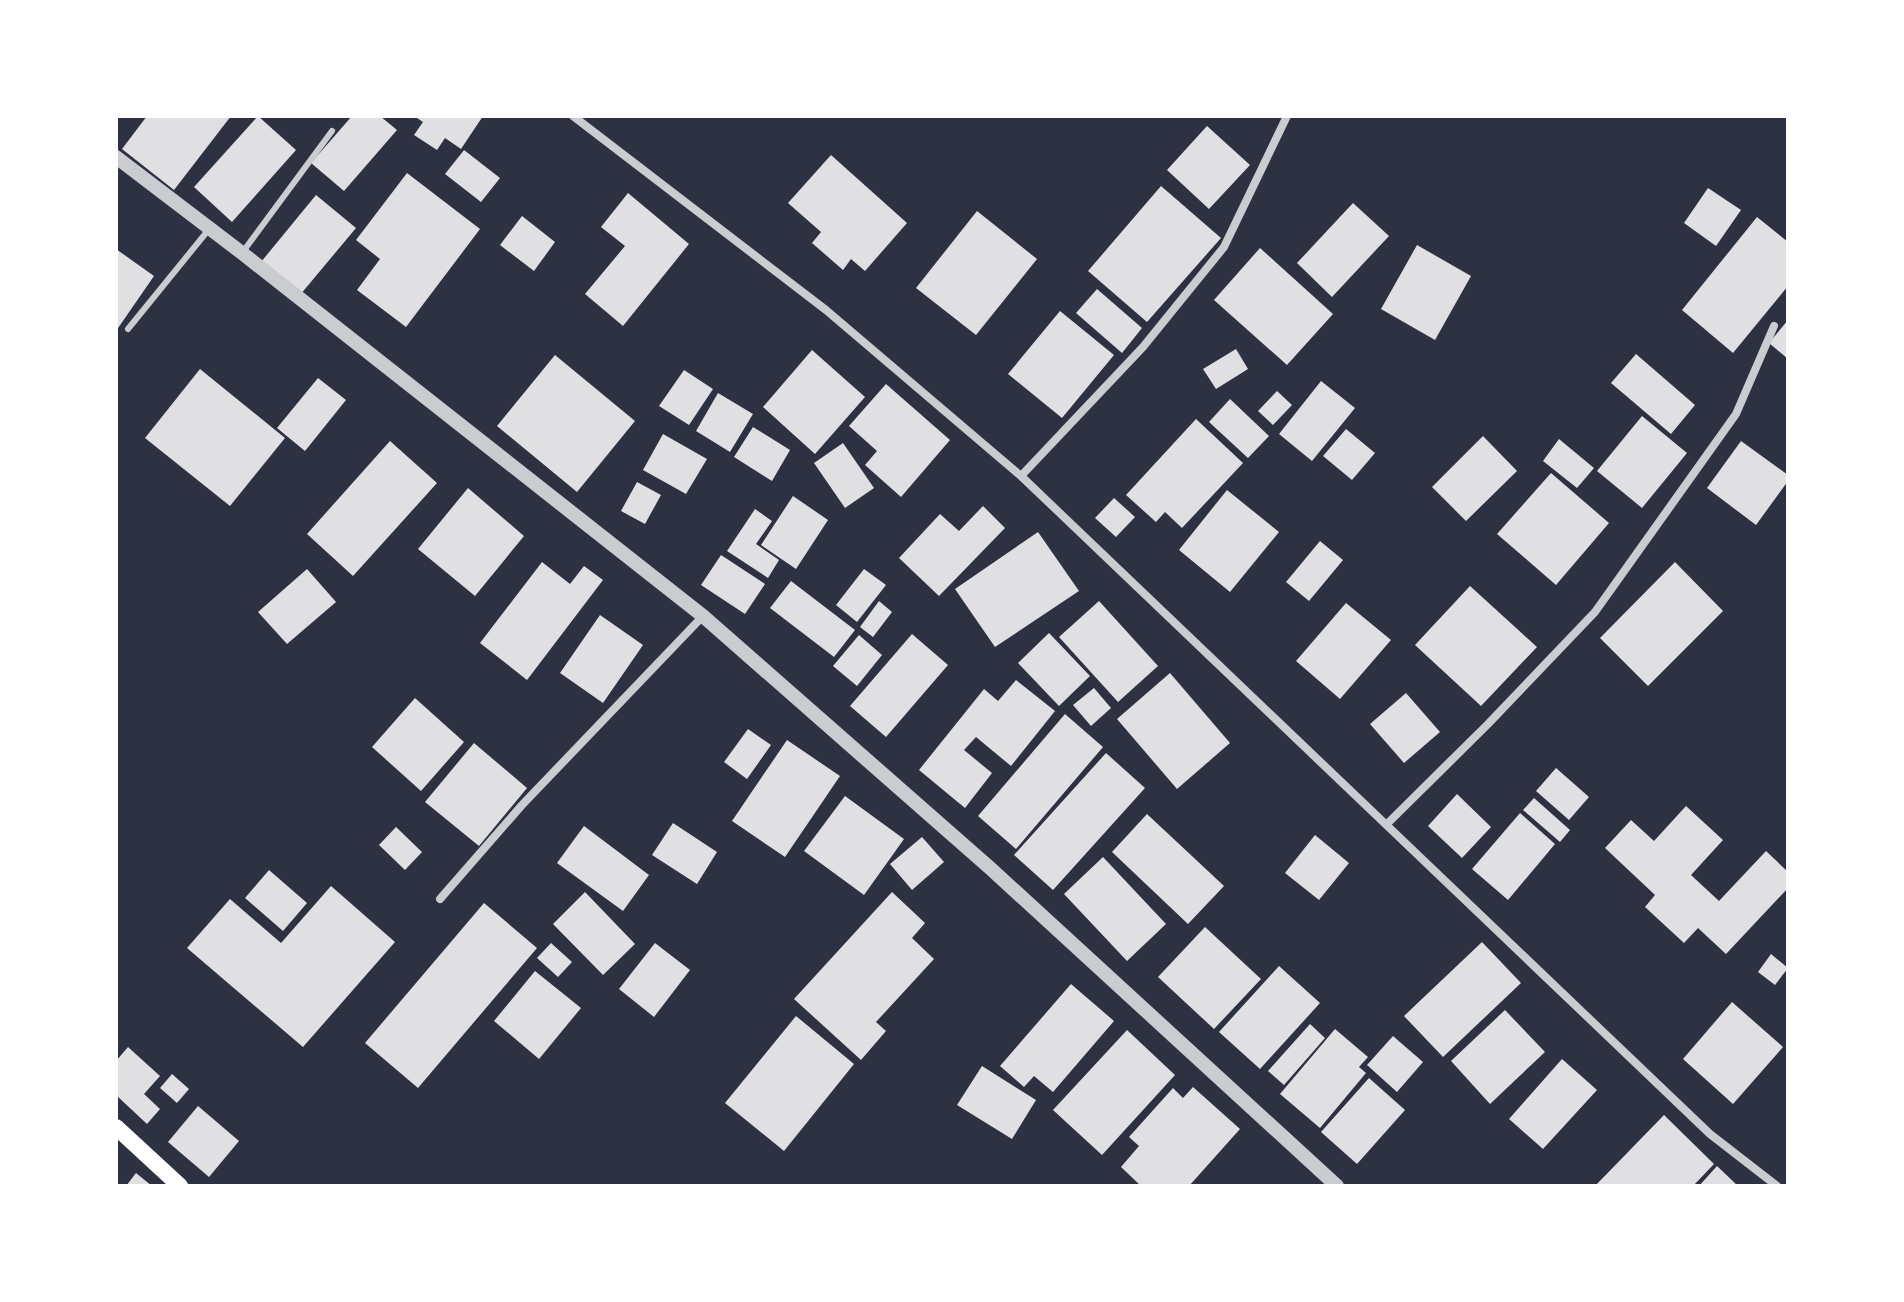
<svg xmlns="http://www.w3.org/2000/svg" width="1904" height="1302" viewBox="0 0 1904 1302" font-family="'Titillium Web',sans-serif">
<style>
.building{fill:#e0e0e3}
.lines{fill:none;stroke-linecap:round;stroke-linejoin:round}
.service{stroke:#caccd0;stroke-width:6}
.minor{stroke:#caccd0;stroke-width:8}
.tertiary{stroke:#caccd0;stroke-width:14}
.secondary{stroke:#fff;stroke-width:16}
</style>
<rect width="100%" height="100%" fill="#2d3142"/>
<path class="building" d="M147,116H231L174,190L122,149Z
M258,116L296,150L232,222L194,187Z
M352,116H380L397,130L344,191L311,163Z
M414,116H483L461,149L445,138L437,150L414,135L423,122Z
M1207,126L1250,165L1209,209L1167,170Z
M464,150L500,178L481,202L445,174Z
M831,155L907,223L865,271L851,259L843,270L812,243L821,232L788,203Z
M407,173L480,229L406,327L357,290L380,259L356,240Z
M1161,186L1221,238L1147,322L1088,271Z
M1708,188L1741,210L1716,246L1684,223Z
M628,193L689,244L623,326L585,294L625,246L601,227Z
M316,195L356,228L300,295L261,262Z
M1353,203L1389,236L1332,297L1297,263Z
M977,211L1037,259L976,335L916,288Z
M522,216L555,242L534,271L500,245Z
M1757,217L1788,242V286L1733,353L1682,310Z
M1417,245L1471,276L1435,340L1381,309Z
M1260,248L1333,314L1287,365L1214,300Z
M116,249L154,276L116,331Z
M1097,289L1142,328L1122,353L1076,313Z
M1060,311L1114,355L1062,418L1008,374Z
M1788,320V359L1769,343Z
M1236,349L1248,369L1216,389L1203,369Z
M812,350L865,397L815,454L763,407Z
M1636,354L1695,405L1671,434L1611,383Z
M555,355L635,421L577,492L497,426Z
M200,369L285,438L230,506L145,438Z
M684,370L713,389L689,425L659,406Z
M318,378L346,400L305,451L277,428Z
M1321,381L1355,408L1312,461L1279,434Z
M886,384L950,440L901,497L865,465L877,451L849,426Z
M1277,391L1292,405L1273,425L1258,411Z
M718,393L753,414L730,452L696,431Z
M1230,399L1269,436L1248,458L1209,422Z
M1642,416L1687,453L1642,508L1597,471Z
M1196,419L1243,463L1182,528L1165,512L1156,522L1126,495Z
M753,427L790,450L772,481L734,457Z
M1346,429L1375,453L1352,480L1323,456Z
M663,434L707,459L686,494L643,470Z
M1483,436L1517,471L1466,521L1432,487Z
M1559,439L1594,468L1577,488L1543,461Z
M390,441L437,483L353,576L307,534Z
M1741,441L1788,475V481L1756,525L1707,488Z
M843,443L874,488L845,508L814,463Z
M1551,473L1609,523L1556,585L1497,534Z
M637,482L661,495L645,524L621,511Z
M468,488L524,536L475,596L418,549Z
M1227,490L1279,532L1230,592L1179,550Z
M793,496L828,520L796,569L761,545Z
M1114,498L1135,517L1116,537L1095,518Z
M983,506L1005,528L939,596L899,558L940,514L959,531Z
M755,509L772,521L756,544L779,560L768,578L727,551Z
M1038,532L1079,591L995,647L955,589Z
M1320,541L1343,560L1309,601L1286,582Z
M721,555L765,584L745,614L701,585Z
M542,562L570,584L584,566L603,580L527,680L480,643Z
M1675,562L1723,611L1648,686L1600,638Z
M307,569L336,602L287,644L258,612Z
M864,569L886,585L857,622L836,605Z
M791,581L855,630L834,657L770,608Z
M1470,586L1537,647L1481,706L1415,645Z
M879,601L892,612L873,637L860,627Z
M1099,601L1158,666L1118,702L1059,637Z
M1346,603L1391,640L1340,699L1296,661Z
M600,615L643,645L603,703L560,673Z
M1049,633L1090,676L1059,706L1018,663Z
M912,634L948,665L886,737L850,706Z
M859,635L882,655L857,686L833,666Z
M1170,673L1230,743L1177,789L1117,719Z
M1016,680L1055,711L1011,766L976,737L964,750L992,773L965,808L919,770L984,689L998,701Z
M1094,688L1111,708L1091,726L1073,705Z
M1406,693L1440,732L1404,763L1370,724Z
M415,698L464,742L421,791L372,747Z
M1065,714L1103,747L1016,849L978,816Z
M748,729L771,745L747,779L724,762Z
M787,740L840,776L785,857L732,821Z
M474,743L527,788L479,846L425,802Z
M1106,753L1145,788L1053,890L1014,855Z
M1556,768L1589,797L1569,820L1536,791Z
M1457,794L1491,827L1462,858L1428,826Z
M845,796L904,839L864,895L804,851Z
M1534,798L1570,830L1560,842L1523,810Z
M1686,806L1723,840L1691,875L1719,901L1766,851L1788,872V888L1726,954L1698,928L1684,943L1645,907L1655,895L1605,848L1631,820L1654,841Z
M1520,813L1555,844L1508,900L1472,869Z
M1147,814L1224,886L1188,924L1112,852Z
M673,823L717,852L697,884L652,855Z
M584,826L649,875L623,911L557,863Z
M396,827L422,852L405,870L379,845Z
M1315,835L1349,863L1319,900L1285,873Z
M922,837L944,862L912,890L890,864Z
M1103,857L1166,924L1127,961L1064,894Z
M269,870L307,903L283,931L245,898Z
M331,886L395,942L303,1047L187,948L230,899L281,943Z
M585,892L635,944L603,975L553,924Z
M892,892L925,923L912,938L934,959L876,1022L886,1031L861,1060L794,999Z
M484,903L537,948L418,1088L365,1043Z
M1205,927L1261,979L1214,1029L1158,977Z
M1482,942L1521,983L1443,1057L1404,1016Z
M551,943L572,962L558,977L537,958Z
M655,943L690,970L654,1017L619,989Z
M1771,954L1788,968L1775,985L1758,972Z
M1279,966L1320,1003L1260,1069L1219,1032Z
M535,971L581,1008L539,1059L494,1021Z
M1071,984L1114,1021L1053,1092L1034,1076L1024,1087L1000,1066Z
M1732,1002L1783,1047L1733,1104L1683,1059Z
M1505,1010L1545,1052L1490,1104L1451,1061Z
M796,1016L854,1064L784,1151L725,1103Z
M1310,1024L1325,1038L1284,1085L1268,1071Z
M1335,1029L1368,1057L1359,1067L1366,1073L1320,1128L1280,1094Z
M1127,1030L1175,1075L1102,1155L1053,1110Z
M1393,1036L1423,1062L1397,1092L1367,1065Z
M128,1047L160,1076L144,1094L160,1109L147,1124L116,1095V1061Z
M1562,1059L1597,1090L1543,1149L1509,1119Z
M982,1066L1036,1100L1012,1139L957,1105Z
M172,1074L189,1089L177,1103L160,1088Z
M1369,1078L1405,1110L1357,1164L1321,1132Z
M1193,1087L1240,1129L1189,1186H1141L1121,1167L1139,1146L1129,1137L1173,1088L1183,1098Z
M198,1106L239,1141L209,1177L168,1142Z
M1664,1115L1714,1164L1693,1186H1595Z
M1717,1166L1738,1186H1699Z
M136,1173L152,1186H126Z"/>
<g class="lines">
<path class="service" d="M242,253L332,131
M128,329L210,228"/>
<path class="minor" d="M573,116L826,310L1021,476L1710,1134L1777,1186
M1021,476L1143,347L1224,247L1287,116
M1387,824L1488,724L1595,612L1736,414L1774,326
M440,899L522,805L703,616"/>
<path class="tertiary" d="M116,157L242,253L703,616L990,868L1337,1186"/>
<path class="secondary" d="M116,1127L180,1186"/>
</g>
<rect width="1904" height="1302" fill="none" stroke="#ffffff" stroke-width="236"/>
</svg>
